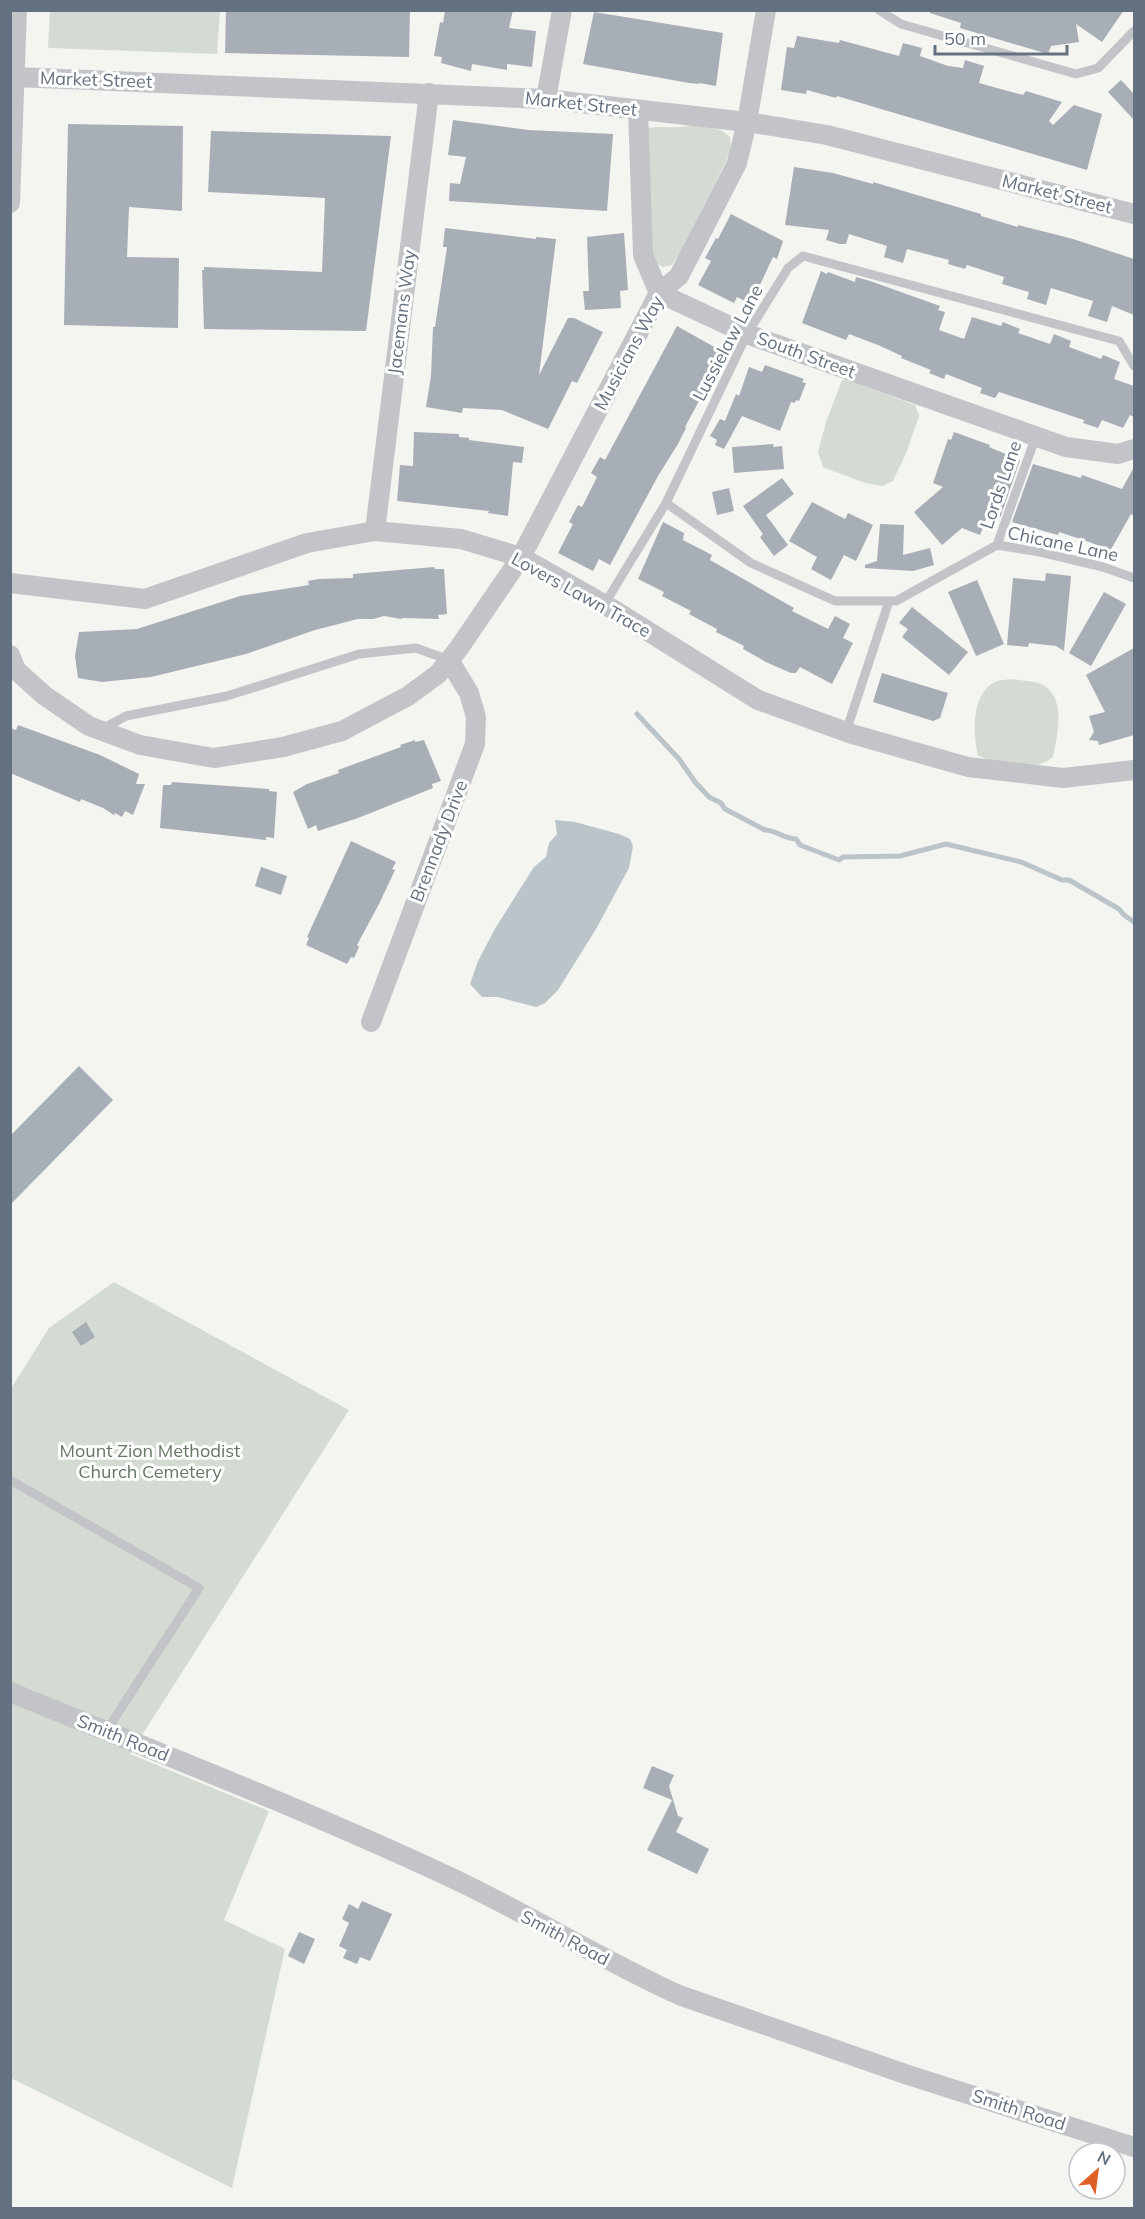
<svg xmlns="http://www.w3.org/2000/svg" width="1145" height="2219" viewBox="0 0 1145 2219" font-family="Mulish,sans-serif">
<style>
.green{fill:#d4dbd2}
.water{fill:#bac4c9}
.lines{fill:none;stroke-linecap:round;stroke-linejoin:round}
.stream{stroke:#bac4c9;stroke-width:5}
.building{fill:#a8aeb5}
.service{stroke:#c2c4c8;stroke-width:9}
.minor{stroke:#c2c4c8;stroke-width:20}
.labels{text-anchor:middle;stroke-width:6;stroke-linejoin:round;paint-order:stroke}
.street-label{font-size:18px;fill:#647181;stroke:#fff}
.park-label{font-size:18px;fill:#657863;stroke:#fff}
</style>
<rect width="100%" height="100%" fill="#f4f4f0"/>
<path class="green" d="M50,11H220L217,54L48,48Z
M695,124L721,130L730,137L731,151L679,255L672,265L663,267L655,263L651,253L648,128C664,125 679,130 695,124Z
M842,380H848L915,405L919,416L907,451L893,481L882,486L865,483L823,467L818,452L826,422Z
M1014,679C1022,681 1036,681 1043,685C1067,698 1057,736 1053,757C1049,760 1045,763 1040,764C1025,768 990,763 978,755C972,733 972,693 995,682C1001,679 1008,680 1014,679Z
M114,1282L349,1410L130,1754L269,1811L224,1920L285,1949L232,2188L11,2078L10,1390L49,1328Z"/>
<path class="water" d="M555,820L575,822L619,834L630,839L633,846L629,868L596,929L558,990L545,1003L536,1007L498,997H482L470,984L478,961L496,927L534,867L546,857L549,843L557,834Z"/>
<g class="lines">
<path class="stream" d="M637,714L679,759L695,782L709,797L721,803L725,809L765,830C776,830 784,839 796,839L800,845L839,860L843,857L900,856L946,844L1021,862L1062,880H1069L1119,909L1124,915L1134,922"/>
</g>
<path class="building" d="M226,10H410L409,57L225,53Z
M445,10H513L509,28L536,31L532,67L507,64V70L472,64L471,71L441,63L442,57L434,56L440,22L443,23Z
M930,10H1124L1102,42L1076,24L1079,42L1051,46L1048,54L960,28L961,23L930,13Z
M594,12L723,33L716,86L699,83V84L689,83L583,64Z
M797,36L839,43L840,40L899,56L903,43L922,48L920,56L948,66L963,68L965,60L984,66L979,83L1023,95L1026,91L1062,102L1049,121L1053,125L1074,105L1102,114L1087,170L837,96L836,98L807,90L806,94L781,90L787,47L794,48Z
M1121,80L1134,94V120L1108,92Z
M453,120L528,130L613,134L607,211L449,201L450,183L460,184L466,157L448,155Z
M68,124L183,126L182,211L129,207L127,257L179,258L178,328L64,325Z
M211,131L391,136L366,331L204,329L202,270H204V267L322,272L325,198L208,192Z
M794,167L833,173L873,184V182L981,214V216L1018,227V225L1073,239L1134,259V315L1112,306L1107,322L1088,316L1093,301L1051,288L1046,305L1027,299L1029,292L1002,284L1004,277L967,265L965,269L948,264L949,260L907,249L903,263L884,257L887,246L849,234L846,244H840L826,240L829,230L785,225Z
M731,214L783,241L777,259L773,257L751,304L737,297L734,303L698,285L711,261L705,258L716,238L718,239Z
M445,228L536,239V237L556,239L539,375L568,318H574L603,332L577,383L572,381L548,429L502,410L463,408L462,413L426,407L431,376L433,327H435L447,247H443Z
M624,233L628,290L620,291L621,308L585,310L583,291H589L587,237Z
M821,271L827,274L828,272L855,282L856,277L870,281L940,306L938,310L945,312L939,330L964,339L972,317L1001,326L1003,322L1020,329L1018,333L1050,344L1054,334L1071,341L1069,347L1101,359L1103,355L1120,362L1114,379L1134,386V417L1130,415L1123,428L1102,420L1098,428L1083,423L1084,420L999,392L995,398L980,393L982,388L946,374L944,379L929,373L931,370L901,358L902,356L878,345L849,334L846,340L802,323Z
M677,326L725,353L685,427L686,428L678,444L658,476L610,565L599,559L593,571L558,553L573,524L569,522L578,505L582,507L597,477L591,473L600,457L605,460Z
M765,365L804,379L802,382L806,383L799,401L796,400L795,403L791,402L780,431L742,416L724,449L715,445L717,440L710,436L720,419L725,421L736,394L739,396L749,367L762,372Z
M414,432L459,434V437L469,438V440L524,447L522,463L513,462L508,516L488,513L489,511L397,501L400,465L413,466Z
M954,432L990,445L989,447L1020,460L1000,518L988,514L980,535L962,528L942,545L914,512L943,487L933,483L948,439L951,440Z
M774,444L773,447L782,446L784,469L734,473L732,447Z
M1033,464L1081,478L1082,475L1122,489L1134,467V516L1131,514L1109,553L1092,543L1059,532L1058,535L1012,522Z
M782,478L794,494L766,515L788,545L774,556L760,537L763,534L743,506Z
M729,488L734,511L717,515L712,492Z
M812,502L845,519L848,513L873,525L856,561L844,555L831,580L811,569L817,557L789,541Z
M663,522L684,533L683,540L712,555L710,560L794,608L792,611L828,629L835,616L850,624L843,638L853,643L832,684L800,667L796,673H791L766,662L743,649L744,646L716,632L717,629L689,614L691,611L662,596L664,592L638,579Z
M880,524L904,525L903,555L930,548L934,565L913,571L865,568V565L877,561Z
M434,567L435,569H444L447,614L438,615L439,619L403,618L401,619L384,616L373,619H358L315,630L246,654L151,677L102,682L78,678L75,656L79,632L137,629L240,596L309,585L308,581L318,579L353,578V574Z
M1046,573L1071,576L1064,651L1056,646L1029,643L1028,647L1007,645L1013,578L1045,581Z
M977,580L1004,644L976,656L948,592Z
M1104,592L1126,604L1091,666L1069,653Z
M912,607L968,652L949,675L902,637L908,629L899,623Z
M1134,648V735L1099,745L1098,741L1089,740L1094,732L1089,716L1105,712L1086,675Z
M882,673L948,693L940,718L933,721L873,702Z
M18,725L100,755L139,774L136,784H145L133,815L125,811L122,817L115,813L114,815L103,808L81,799L80,802L10,773V728L16,730Z
M415,740V742L424,740L441,781L432,784L433,788L358,818L318,831L316,825L308,829L293,792L307,784L339,773L338,770L401,747L400,745Z
M172,782L269,789V791L277,792L274,838L266,837V840L160,828L163,785H171Z
M351,841L396,862L392,869L395,870L379,904L357,945L359,947L354,958L351,957L347,964L306,945L309,938L307,937Z
M261,867L287,876L281,895L255,886Z
M79,1066L113,1100L10,1205V1136Z
M86,1322L95,1337L81,1346L72,1332Z
M652,1766L674,1775L669,1786L678,1816L683,1818L676,1832L709,1849L697,1874L647,1850L672,1800L643,1788Z
M362,1901L392,1914L370,1961L360,1957L357,1964L343,1958L347,1950L339,1946L349,1923L342,1919L349,1904L358,1909Z
M299,1932L315,1939L304,1964L288,1956Z"/>
<g class="lines">
<path class="service" d="M879,10L901,24L1076,74L1098,68L1134,31
M666,503L751,563L835,601H896L997,545L1040,552L1103,567L1134,578
M997,545L1036,436
M604,605L666,503L747,334L788,268L803,256L1119,341L1134,366
M102,729L126,716L227,696L359,654L416,648L449,660
M846,732L889,601
M10,1480L199,1588L114,1719L108,1732"/>
<path class="minor" d="M16,77L546,99L747,122L827,135L1134,214
M546,99L562,10
M638,109L643,255L659,293L747,334L1066,447L1118,454L1134,449
M10,203L17,10
M375,531L429,93
M10,583L145,599L307,543L375,531L461,539L521,557L614,610L758,700L852,734L968,767L1063,778L1134,770
M10,655L16,670L45,696L89,726L140,745L214,758L283,747L342,731L408,696L438,674L459,648L521,557L659,293L679,276L737,163L747,122L766,10
M371,1022L475,744L476,717L469,693L449,660
M10,1692C159,1753 309,1811 454,1879C530,1915 602,1960 679,1995L905,2074L1134,2147"/>
</g>
<g class="labels">
<g class="street-label">
<text transform="translate(96 80) rotate(2)" y="6">Market Street</text>
<text transform="translate(581 104) rotate(6)" y="6">Market Street</text>
<text transform="translate(1057 194) rotate(14)" y="6">Market Street</text>
<text transform="translate(402 312) rotate(-83)" y="6">Jacemans Way</text>
<text transform="translate(728 343) rotate(-62)" y="6">Lussielaw Lane</text>
<text transform="translate(629 353) rotate(-62)" y="6">Musicians Way</text>
<text transform="translate(806 355) rotate(20)" y="6">South Street</text>
<text transform="translate(1001 485) rotate(-71)" y="6">Lords Lane</text>
<text transform="translate(1063 544) rotate(12)" y="6">Chicane Lane</text>
<text transform="translate(581 595) rotate(29)" y="6">Lovers Lawn Trace</text>
<text transform="translate(439 841) rotate(-69)" y="6">Brennady Drive</text>
<text transform="translate(123 1738) rotate(22)" y="6">Smith Road</text>
<text transform="translate(565 1938) rotate(28)" y="6">Smith Road</text>
<text transform="translate(1019 2110) rotate(18)" y="6">Smith Road</text>
</g>
<g class="park-label">
<text x="150" y="1457">Mount Zion Methodist<tspan x="150" dy="21">Church Cemetery</tspan></text>
</g>
</g>
<rect width="1145" height="2219" fill="none" stroke="#647181" stroke-width="24"/>
<g transform="translate(1097 2171) rotate(28)"><circle r="28" fill="#ffffff" stroke="#c1c6cd" stroke-width="1.5"/>
<path d="M0-4.5L10 22L0 15L-10 22Z" fill="#de6127"/>
<text y="-9" font-size="16" font-weight="bold" text-anchor="middle" fill="#647181">N</text>
</g>
<path d="M935 45v9h132v-9" fill="none" stroke="#647181" stroke-width="3"/>
<text x="944" y="45" font-size="18" fill="#647181" stroke="#ffffff" stroke-width="4.5" paint-order="stroke">50 m</text>
</svg>
